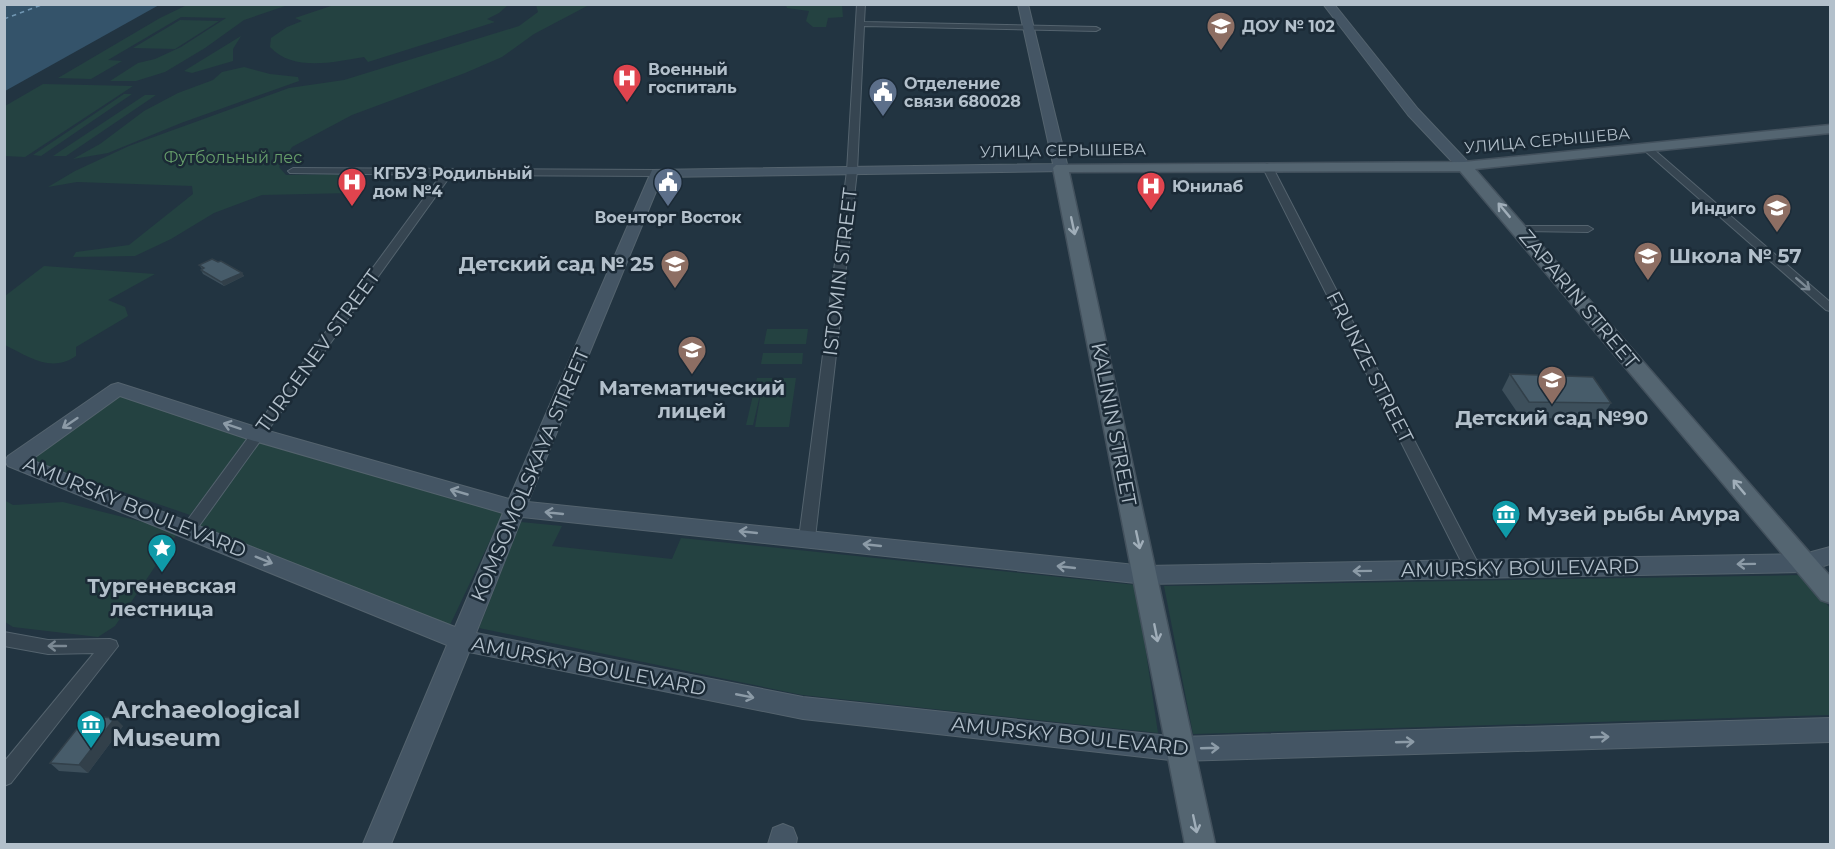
<svg xmlns="http://www.w3.org/2000/svg" width="1835" height="849" viewBox="0 0 1835 849" font-family="Montserrat,sans-serif">
<style>
.green{fill:#244241}
.water{fill:#34536a}
.lines{fill:none;stroke-linecap:round;stroke-linejoin:round}
.ferry{stroke:#7096b2;stroke-width:1.5;stroke-dasharray:4.5 4;stroke-linecap:butt}
.street-casing{stroke:#54636e;stroke-width:2}
.secondary-casing{stroke:#54636e;stroke-width:2}
.primary-casing{stroke:#43515d;stroke-width:3}
.street{fill:#364551;fill-rule:evenodd}
.secondary{fill:#445564;fill-rule:evenodd}
.primary{fill:#546571;fill-rule:evenodd}
.wall{fill:#3d4f5b}
.shaded-wall{fill:#32404a}
.building{fill:#475c6a;stroke:#32404a;stroke-width:1.5}
.oneway{stroke:#a0aeb9}
.oneway2{stroke:#7b8994}
.oneway3{stroke:#8c9ba7}
.labels{text-anchor:middle;stroke-width:5;stroke-linejoin:round;paint-order:stroke}
.far-poi-label{font-size:16px;font-weight:bold;fill:#b3c0cb;stroke:#1b2a36;text-anchor:start}
.far-street-label{font-size:16px;fill:#b3c0cb;stroke:#1b2a36}
.far-park-label{font-size:16px;fill:#679f6b;stroke:#1b2a36}
.poi-label{font-size:20px;font-weight:bold;fill:#b3c0cb;stroke:#1b2a36}
.street-label{font-size:20px;fill:#b3c0cb;stroke:#1b2a36}
.near-poi-label{font-size:24px;font-weight:bold;fill:#b3c0cb;stroke:#1b2a36;text-anchor:start}
</style>
<rect width="100%" height="100%" fill="#223441"/>
<path class="green" d="M189,4L288,5L244,20L205,48L165,72L136,81H110L138,63L155,59L181,47L226,18L181,17L108,60L122,61L91,79L58,78L160,18Z
M334,5L335,4L508,5L499,13L487,19L495,22L368,62L364,57C334,62 293,72 270,47L271,38L287,27L302,21L295,18Z
M536,5H589L534,34L502,57L465,73L352,115L292,147L279,167L286,175L355,174L364,182L351,193L262,195L214,213L171,239L135,256L73,257L76,252L129,245L193,194L192,186L77,182L48,187L75,171L129,146L289,88L344,80L519,26L538,12Z
M786,5H842L843,17L828,18L826,27H813L806,21L809,11L787,8Z
M180,20L219,21L175,49L133,48Z
M241,36L233,49V61L192,73L184,71Z
M244,67L270,74L298,77L299,81L181,123L108,153L73,159L100,144L144,111L178,93L213,80L222,72Z
M43,84L133,86L25,157L5,156V106Z
M124,94H132L41,156L33,155Z
M145,95H156L66,156H53Z
M44,266L155,274L108,300L125,307L128,316L76,347V356C51,373 29,357 5,345V296Z
M767,329H808L806,344H764Z
M763,353H803L802,364H761Z
M757,378H796L789,427H755L762,386L753,425H746Z
M119,393L249,437L190,515L27,459Z
M261,440L504,511L450,625L197,525Z
M4,500L13,505L63,502L179,531L115,626L98,637L13,627L5,622Z
M521,522L562,526L552,546L672,559L681,538L1136,585L1158,733L802,695L479,628Z
M1802,575L1830,608V715L1193,734L1164,586Z"/>
<path class="water" d="M5,4H159V5L5,91Z"/>
<g class="lines">
<path class="ferry" d="M4,19L44,4"/>
<g class="street-casing">
<path id="street" d="M857,4H865L864,22L1096,27L1100,29L1096,31L864,26L857,171L815,538L812,542H802L799,538L847,171Z
M1645,147H1651L1830,302V311L1826,310L1645,151Z
M1267,163L1272,166L1481,569L1479,573L1473,575L1467,573L1465,569L1262,166Z
M293,168L657,170L662,173L657,176L451,175L194,533H184L181,529L184,525L441,175L290,173L288,171Z
M1520,226H1588L1593,229L1588,232L1516,231L1515,229Z
M4,632L48,640L110,639L116,641L118,646L11,783L4,786V762L94,653L48,654L4,646Z"/>
</g>
<g class="secondary-casing">
<path id="secondary" d="M1018,4H1028L1068,168L1066,171L662,177L528,502L1145,566L1804,554L1830,547V564L1804,572L1145,584L522,517L476,633L803,697L1179,737L1830,718V742L1179,761L803,719L469,652L391,844H363L447,645L8,466L5,461L8,456L111,385L118,383L265,430L509,499L652,170L1053,164ZM120,396L251,440L503,513L455,627L31,460Z
M1323,4H1334L1418,109L1469,163L1471,166L1469,169H1459L1408,115Z
M783,824L793,828L797,838L796,844H768L773,828Z"/>
</g>
<g class="primary-casing">
<path id="primary" d="M1830,125V133L1475,169L1830,576V603L1821,600L1460,171L1069,172L1215,844H1185L1053,168L1056,165L1464,162Z"/>
</g>
<use href="#street" class="street"/>
<use href="#secondary" class="secondary"/>
<use href="#primary" class="primary"/>
</g>
<path class="wall" d="M218,262L242,273L244,276L224,286L203,274L201,270L202,269L199,265Z
M1510,374L1611,403L1601,419L1521,418L1502,390Z
M123,726L88,773L59,771L50,763Z"/>
<path class="shaded-wall" d="M242,273L244,276L224,286L221,282Z
M115,718L123,726L88,773L79,765Z"/>
<path class="building" d="M212,259L218,262L221,261L242,273L221,282L201,270L204,268L199,265Z
M1510,374L1593,377L1611,403L1529,402Z
M87,716L115,718L79,765L50,763Z"/>
<defs><path id="oneway-shaft" d="M-6 0H5M1.5-3L5.5 0L1.5 3" fill="none" stroke-width="1.6" stroke-linecap="round" stroke-linejoin="round" transform="scale(1.5)"/></defs>
<g class="oneway">
<use href="#oneway-shaft" transform="translate(1504 210) rotate(-130)"/>
<use href="#oneway-shaft" transform="translate(1073 226) rotate(78)"/>
<use href="#oneway-shaft" transform="translate(1739 487) rotate(-130)"/>
<use href="#oneway-shaft" transform="translate(1138 540) rotate(78)"/>
<use href="#oneway-shaft" transform="translate(1156 633) rotate(79)"/>
<use href="#oneway-shaft" transform="translate(1195 824) rotate(78)"/>
</g>
<g class="oneway2">
<use href="#oneway-shaft" transform="translate(1803 284) rotate(41)"/>
<use href="#oneway-shaft" transform="translate(57 646) rotate(-180)"/>
</g>
<g class="oneway3">
<use href="#oneway-shaft" transform="translate(70 423) rotate(146)"/>
<use href="#oneway-shaft" transform="translate(232 426) rotate(-162)"/>
<use href="#oneway-shaft" transform="translate(459 492) rotate(-164)"/>
<use href="#oneway-shaft" transform="translate(554 513) rotate(-174)"/>
<use href="#oneway-shaft" transform="translate(748 532) rotate(-174)"/>
<use href="#oneway-shaft" transform="translate(872 545) rotate(-174)"/>
<use href="#oneway-shaft" transform="translate(264 560) rotate(22)"/>
<use href="#oneway-shaft" transform="translate(1746 564) rotate(179)"/>
<use href="#oneway-shaft" transform="translate(1066 567) rotate(-174)"/>
<use href="#oneway-shaft" transform="translate(1362 571) rotate(179)"/>
<use href="#oneway-shaft" transform="translate(745 696) rotate(11)"/>
<use href="#oneway-shaft" transform="translate(1600 737) rotate(-2)"/>
<use href="#oneway-shaft" transform="translate(1405 742) rotate(-2)"/>
<use href="#oneway-shaft" transform="translate(1210 748) rotate(-2)"/>
</g>
<defs>
<g id="school-pin" transform="scale(1.5)"><path d="M0 17L-7.5 6A9.5 9.5 0 1 1 7.5 6Z" fill="#8d6e63" stroke="#1b2a36"/><path d="M0-5L7-2L0 1L-7-2ZM-4 1L0 2.5L4 1V4Q0 6-4 4Z" fill="#fff"/></g>
<g id="hospital-pin" transform="scale(1.5)"><path d="M0 17L-7.5 6A9.5 9.5 0 1 1 7.5 6Z" fill="#e0444e" stroke="#1b2a36"/><path d="M-5-5h3v3.5h4V-5h3V5h-3V1.5h-4V5h-3Z" fill="#fff"/></g>
<g id="civic-pin" transform="scale(1.5)"><path d="M0 17L-7.5 6A9.5 9.5 0 1 1 7.5 6Z" fill="#5c6f8a" stroke="#1b2a36"/><path d="M-.6-6.5H3V-4.5H.6V-3L4-1V1h2V6H-6V1h2V-1L-.6-3ZM-1.2 2.5V6h2.4V2.5Z" fill="#fff"/></g>
<g id="museum-pin" transform="scale(1.5)"><path d="M0 17L-7.5 6A9.5 9.5 0 1 1 7.5 6Z" fill="#0f9aa8" stroke="#1b2a36"/><path d="M0-6L6-3V-2H-6V-3ZM-5-1h2V3h-2ZM-1-1h2V3h-2ZM3-1h2V3H3ZM-6 4H6V6H-6Z" fill="#fff"/></g>
<g id="sight-pin" transform="scale(1.5)"><path d="M0 17L-7.5 6A9.5 9.5 0 1 1 7.5 6Z" fill="#0f9aa8" stroke="#1b2a36"/><path d="M0-6L1.8-2.2L6-1.7L2.9 1.2L3.7 5.4L0 3.3L-3.7 5.4L-2.9 1.2L-6-1.7L-1.8-2.2Z" fill="#fff"/></g>
</defs>
<g fill-rule="evenodd">
<use href="#school-pin" x="1221" y="26"/>
<use href="#hospital-pin" x="627" y="78"/>
<use href="#civic-pin" x="883" y="92"/>
<use href="#hospital-pin" x="352" y="182"/>
<use href="#civic-pin" x="668" y="182"/>
<use href="#hospital-pin" x="1151" y="186"/>
<use href="#school-pin" x="1777" y="208"/>
<use href="#school-pin" x="1648" y="256"/>
<use href="#school-pin" x="675" y="264"/>
<use href="#school-pin" x="692" y="350"/>
<use href="#school-pin" x="1552" y="380"/>
<use href="#museum-pin" x="1506" y="514"/>
<use href="#sight-pin" x="162" y="548"/>
<use href="#museum-pin" x="91" y="724"/>
</g>
<g class="labels">
<g class="far-poi-label">
<text x="1242" y="32">ДОУ № 102</text>
<text x="648" y="75">Военный<tspan x="648" dy="18">госпиталь</tspan></text>
<text x="904" y="89">Отделение<tspan x="904" dy="18">связи 680028</tspan></text>
<text x="373" y="179">КГБУЗ Родильный<tspan x="373" dy="18">дом №4</tspan></text>
<text x="1172" y="192">Юнилаб</text>
<text x="1756" y="214" text-anchor="end">Индиго</text>
<text x="668" y="223" text-anchor="middle">Военторг Восток</text>
</g>
<g class="far-street-label">
<text transform="translate(1547 140) rotate(-5)" y="6">УЛИЦА СЕРЫШЕВА</text>
<text transform="translate(1063 150) rotate(-1)" y="6">УЛИЦА СЕРЫШЕВА</text>
</g>
<g class="far-park-label">
<text x="233" y="163">Футбольный лес</text>
</g>
<g class="poi-label">
<text x="1669" y="263" text-anchor="start">Школа № 57</text>
<text x="654" y="271" text-anchor="end">Детский сад № 25</text>
<text x="692" y="395">Математический<tspan x="692" dy="23">лицей</tspan></text>
<text x="1552" y="425">Детский сад №90</text>
<text x="1527" y="521" text-anchor="start">Музей рыбы Амура</text>
<text x="162" y="593">Тургеневская<tspan x="162" dy="23">лестница</tspan></text>
</g>
<g class="street-label">
<text transform="translate(840 272) rotate(-83)" y="7">ISTOMIN STREET</text>
<text transform="translate(1579 299) rotate(50)" y="7">ZAPARIN STREET</text>
<text transform="translate(318 351) rotate(-54)" y="7">TURGENEV STREET</text>
<text transform="translate(1370 367) rotate(63)" y="7">FRUNZE STREET</text>
<text transform="translate(1114 424) rotate(79)" y="7">KALININ STREET</text>
<text transform="translate(530 475) rotate(-67)" y="7">KOMSOMOLSKAYA STREET</text>
<text transform="translate(135 507) rotate(22)" y="7">AMURSKY BOULEVARD</text>
<text transform="translate(1520 568) rotate(-1)" y="7">AMURSKY BOULEVARD</text>
<text transform="translate(589 666) rotate(11)" y="7">AMURSKY BOULEVARD</text>
<text transform="translate(1070 736) rotate(6)" y="7">AMURSKY BOULEVARD</text>
</g>
<g class="near-poi-label">
<text x="112" y="718">Archaeological<tspan x="112" dy="28">Museum</tspan></text>
</g>
</g>
<rect width="1835" height="849" fill="none" stroke="#b3c0cb" stroke-width="12"/>
</svg>
